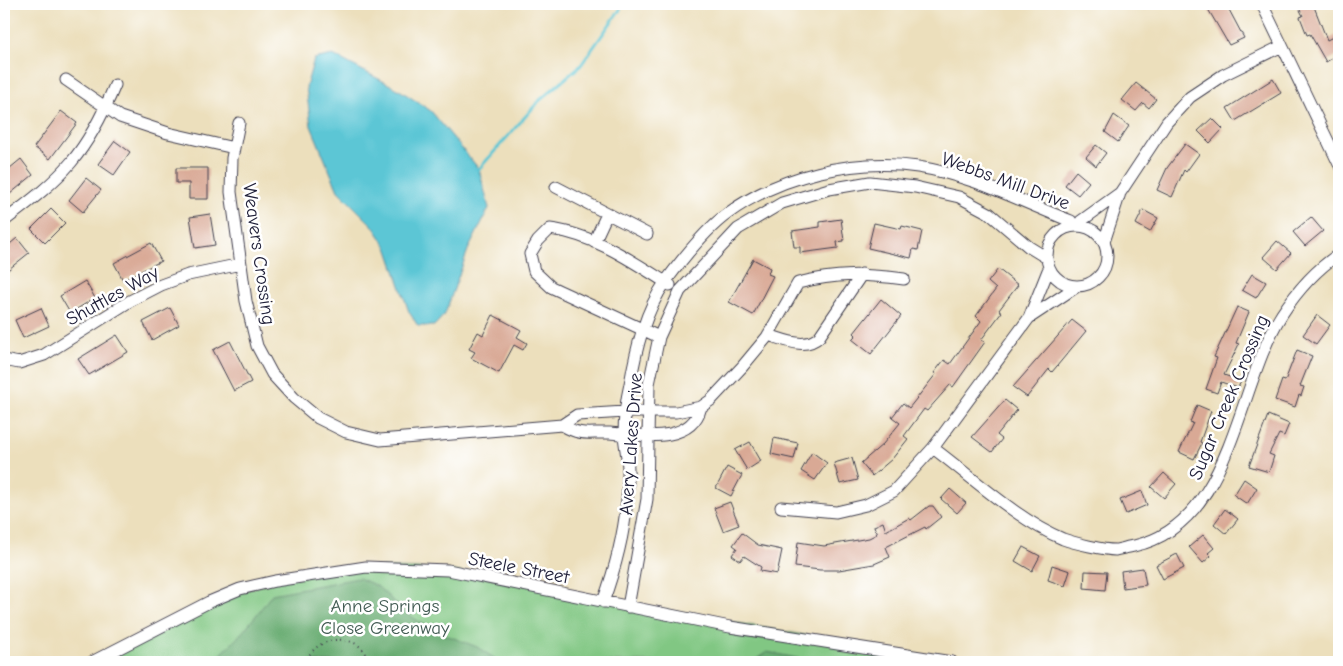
<svg xmlns="http://www.w3.org/2000/svg" width="1343" height="666" viewBox="0 0 1343 666" font-family="'Comic Neue',sans-serif">
<style>
.green{fill:#81c783;stroke:#52745f}
.forest{fill:#68ac71;stroke:#456756}
.water{fill:#5bc6d5;stroke:#3e7488}
.lines{fill:none;stroke-linecap:round;stroke-linejoin:round}
.stream{stroke:#5bc6d5;stroke-width:3}
.building{fill:#d9a995}
.minor-casing{stroke:#403e4e;stroke-width:13}
.path{stroke:#403e4e;stroke-width:2;stroke-dasharray:1 4;stroke-linecap:butt}
.minor{stroke:#fff;stroke-width:11}
.labels{text-anchor:middle;stroke-width:5;stroke-linejoin:round;paint-order:stroke}
.street-label{font-size:19px;fill:#22223b;stroke:#fff}
.park-label{font-size:19px;fill:#435c54;stroke:#fff}
</style>
<rect width="100%" height="100%" fill="#fff"/>
<filter id="ink" filterUnits="userSpaceOnUse"><feTurbulence type="fractalNoise" baseFrequency=".02" numOctaves="2"/><feDisplacementMap in="SourceGraphic" scale="10" xChannelSelector="R" yChannelSelector="G"/><feConvolveMatrix kernelMatrix="1 2 1 2 8 2 1 2 1" color-interpolation-filters="sRGB"/></filter>
<filter id="wash" filterUnits="userSpaceOnUse"><feTurbulence type="fractalNoise" baseFrequency=".0096" numOctaves="4" result="noise"/><feDisplacementMap in="SourceGraphic" scale="20" xChannelSelector="R" yChannelSelector="G"/><feGaussianBlur stdDeviation="1.12" result="paint"/><feColorMatrix in="noise" values="0 0 0 0 0 0 0 0 0 0 0 0 0 0 0 0 0 1.4 0 .05"/><feComposite in="paint" operator="in"/></filter>
<g filter="url(#wash)">
<rect width="100%" height="100%" fill="#ecdfbc"/>
<path class="green" d="M366,567L448,570L952,662H92L209,602L275,581Z"/>
<path class="forest" d="M359,578L377,586L405,612L428,628L477,647L500,662H212C235,643 254,619 272,594Z
M767,652L816,662H752Z"/>
<path class="water" d="M333,55L398,89L431,111L479,169L489,208L468,250L445,314L434,326H418L409,312L387,247L373,226L338,191L311,126L306,87L314,59Z"/>
<g class="lines">
<path class="stream" d="M479,169L539,101L581,65L624,4"/>
</g>
<g id="blocks">
<path class="building" d="M1205,4H1226L1244,38L1229,45Z
M1297,4H1313L1327,40L1339,34V54L1326,62L1310,34L1307,35L1300,17L1303,16Z
M1273,79L1281,93L1235,121L1227,108Z
M1136,83L1156,99L1149,108L1143,103L1136,111L1122,100Z
M61,111L77,123L50,159L34,147Z
M1114,115L1129,126L1118,142L1105,132Z
M1212,118L1223,129L1210,143L1198,131Z
M115,141L130,152L114,175L98,164Z
M1185,144L1199,154L1186,172L1184,170L1172,197L1157,190L1167,168Z
M1096,145L1106,153L1096,166L1086,157Z
M21,159L33,175L4,199V173Z
M176,168H208V199H189V183H176Z
M1076,171L1089,182L1078,195L1065,185Z
M86,178L101,190L83,212L69,200Z
M51,209L65,223L45,243L31,229Z
M1143,210L1158,218L1150,232L1136,224Z
M210,214L215,245L195,248L190,217Z
M1311,217L1323,231L1305,246L1293,232Z
M841,219L844,241L837,242L838,248L800,253V247H794L792,231L820,227V222Z
M874,223L901,229L902,226L922,231L918,250L913,249L911,258L868,248Z
M17,238L29,253L4,273V249Z
M1277,241L1291,253L1277,269L1263,257Z
M151,243L161,261L123,280L114,263Z
M753,259L770,268L768,274L773,276L753,315L729,302Z
M998,269L1018,285L999,310L1002,312L981,340L985,342L953,387L950,385L927,411L924,409L904,436L908,439L892,459L872,476L861,463L883,444L900,423L892,417L903,403L909,408L936,374L934,373L944,360L950,364L981,321L976,316L996,289L988,282Z
M1252,274L1266,282L1256,298L1242,290Z
M85,281L95,298L70,313L60,296Z
M881,299L901,316L871,354L852,339L856,335L854,333Z
M1237,307L1249,312L1236,343L1239,344L1224,375L1241,381L1238,388L1221,382L1217,393L1206,389L1217,358L1214,357Z
M41,308L49,326L23,338L15,320Z
M170,308L179,325L152,340L143,322Z
M493,315L521,330L517,337L527,343L523,350L514,345L499,373L471,358L475,352L469,349L478,332L483,335Z
M1317,315L1330,325L1316,344L1303,335Z
M1072,320L1086,331L1052,372L1049,369L1027,397L1013,387Z
M117,335L128,352L89,375L78,359Z
M230,341L251,382L234,391L213,350Z
M1297,350L1312,356L1300,386L1304,387L1301,396L1299,395L1295,407L1275,400L1282,380L1285,381Z
M1005,400L1017,410L997,435L1002,439L992,452L972,437Z
M1197,405L1211,411L1200,442L1202,443L1194,459L1179,452L1193,423L1190,422Z
M1268,415L1289,424L1284,436L1279,434L1269,454L1274,456L1269,472L1249,466Z
M774,438L798,443L794,459L771,454Z
M750,442L761,461L747,470L735,450Z
M812,452L827,463L815,480L801,471Z
M852,458L858,480L840,484L834,463Z
M727,467L742,475L731,496L716,488Z
M1164,473L1176,484L1164,498L1151,487Z
M1244,479L1257,488L1247,504L1234,495Z
M950,489L966,503L957,513L941,499Z
M1142,491L1147,505L1126,514L1120,500Z
M730,502L739,525L723,531L714,508Z
M929,506H933L941,517L926,529L925,527L886,547L890,557L874,564L839,570H820L795,567L798,542L824,546L869,538L877,534L874,526L883,522L886,531L909,518L911,520Z
M1225,509L1238,519L1226,534L1214,524Z
M742,533L758,545L782,550L777,574L760,571L761,567L744,556L740,561L732,555L737,548L733,545Z
M1203,535L1214,548L1208,553L1211,556L1203,563L1189,547Z
M1023,547L1040,556L1032,571L1015,561Z
M1177,554L1184,568L1163,579L1156,565Z
M1052,565L1070,571L1065,586L1048,580Z
M1143,568L1146,585L1123,588L1121,571Z
M1085,571L1107,572L1105,590L1084,588Z"/>
</g>
</g>
<g filter="url(#ink)">
<use href="#blocks" fill-opacity="0" stroke="#403e4e" stroke-width="1"/>
<g class="lines">
<g class="minor-casing">
<path id="minor" d="M1262,4L1339,164
M66,80L120,117L168,133L234,148
M239,123L232,158L231,192L246,301L257,346L272,374L294,398L318,418L346,432L380,440L562,425L577,415L625,412H676L701,407L711,400L742,367L767,337L798,283C837,273 865,274 904,279
M556,187L647,234
M4,221C64,176 86,155 115,85
M1047 256a30 30 0 1 1 60 0a30 30 0 1 1-60 0Z
M1079,226L1081,221L1120,193
M594,242L607,214
M1104,242L1120,193L1167,122L1190,97L1223,75L1282,46
M1029,318L1076,287
M768,335C785,340 805,350 819,337L862,274
M659,337L551,287L534,271L530,254L538,241L550,229C593,234 634,262 670,285
M4,360L19,363L44,355L130,301L161,285L188,275L241,264
M562,425C583,437 587,432 610,433C640,435 691,445 701,407
M933,448C972,477 1019,521 1063,539C1074,543 1104,550 1115,550C1121,549 1128,547 1134,546C1233,524 1236,386 1282,314C1297,291 1317,269 1339,254
M781,507L836,512L866,505L894,491L933,448L1029,318L1049,268
M603,602C618,561 629,514 628,470C628,459 625,447 624,435C624,418 626,401 630,384C636,349 645,311 666,281C683,258 705,230 727,214C780,175 854,158 918,167C971,175 1022,202 1071,221L1074,226
M628,607L647,499L649,384L659,337L680,291L738,229L782,203L829,189L870,182L915,187L959,197L989,213L1029,247L1047,258
M92,662L209,602L240,589L275,581L366,567L448,570L730,627L952,662"/>
</g>
<path class="path" d="M303,662C309,656 315,646 324,643C342,635 365,642 369,662"/>
<use href="#minor" class="minor"/>
</g>
</g>
<g class="labels">
<g class="street-label">
<text transform="translate(1006 180) rotate(20)" y="7">Webbs Mill Drive</text>
<text transform="translate(260 254) rotate(82)" y="7">Weavers Crossing</text>
<text transform="translate(112 295) rotate(-29)" y="7">Shuttles Way</text>
<text transform="translate(1228 397) rotate(-67)" y="7">Sugar Creek Crossing</text>
<text transform="translate(630 444) rotate(-86)" y="7">Avery Lakes Drive</text>
<text transform="translate(519 567) rotate(11)" y="7">Steele Street</text>
</g>
<g class="park-label">
<text x="385" y="612">Anne Springs<tspan x="385" dy="22">Close Greenway</tspan></text>
</g>
</g>
<rect width="1343" height="666" fill="none" stroke="#fff" stroke-width="20"/>
</svg>
